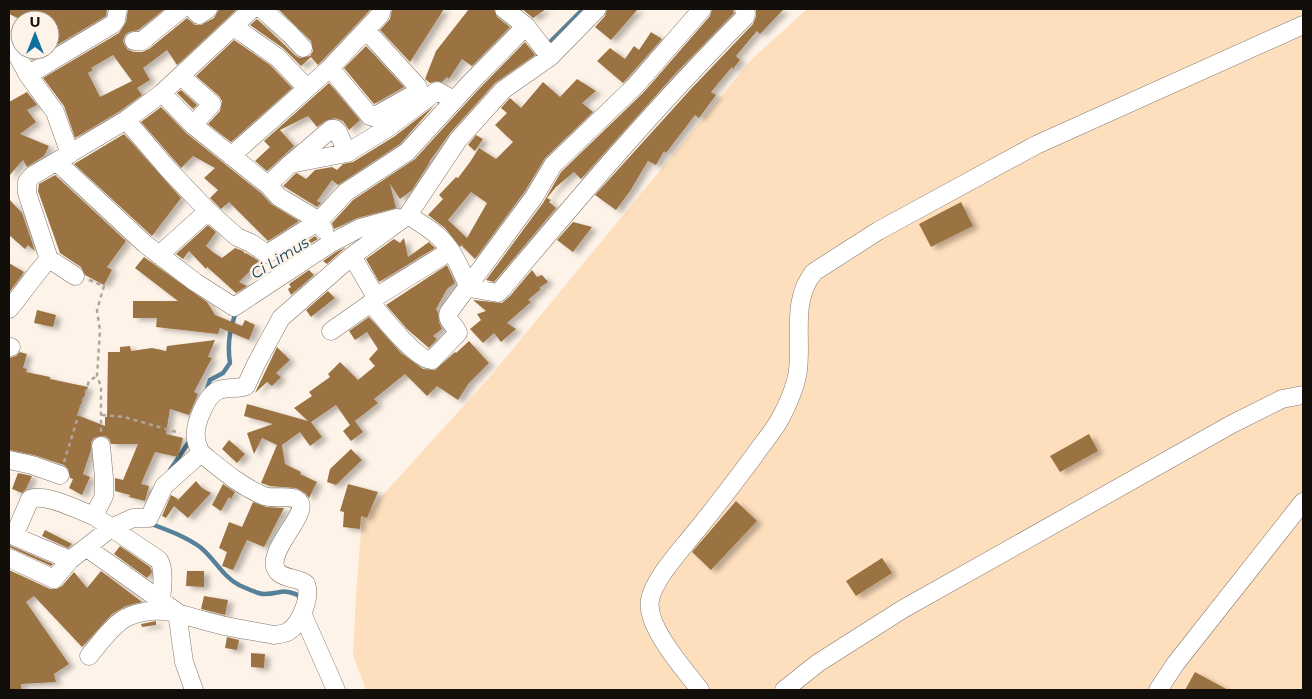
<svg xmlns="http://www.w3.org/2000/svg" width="1312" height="699" viewBox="0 0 1312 699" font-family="Montserrat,sans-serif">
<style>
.green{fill:#fedfbd}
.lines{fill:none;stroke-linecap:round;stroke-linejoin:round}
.stream{stroke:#57819a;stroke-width:4.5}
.building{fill:#9b7343;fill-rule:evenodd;filter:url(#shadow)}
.minor-casing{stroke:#81766a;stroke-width:19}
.path{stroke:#aea69d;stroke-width:2.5;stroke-dasharray:4 4;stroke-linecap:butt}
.minor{stroke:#fff;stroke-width:18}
.labels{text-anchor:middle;stroke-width:5;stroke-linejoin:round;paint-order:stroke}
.water-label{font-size:15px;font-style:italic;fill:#053a53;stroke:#fef3e8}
</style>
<defs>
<filter id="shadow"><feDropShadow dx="5.5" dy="3" stdDeviation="2.5" flood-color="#0004"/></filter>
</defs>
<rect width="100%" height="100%" fill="#fef3e8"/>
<path class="green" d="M807,9H1303V690H366L353,655L356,595L362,518L488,379L751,60Z"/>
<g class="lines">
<path class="stream" d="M547,45L583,9
M206,392L210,380L223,373L230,363C227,344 230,329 236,312
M170,470L191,439
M151,522L154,525C170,531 186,537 200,547C215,559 222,576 239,585C246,588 257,594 264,594C281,594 281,588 298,595L300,599"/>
</g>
<path class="building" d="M9,9H107L106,16L50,49V20H22L9,14Z
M128,9H165L138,30L129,32L125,35L123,41L125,46L128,50L134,52H142L149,49L187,18L195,25H201L214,18L219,9H237L177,65L167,50L143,68L150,80L137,88L142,95L120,111L75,138L64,106L43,78L119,33L126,22ZM113,55L132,81L100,97L88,73L93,70L91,68Z
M278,9H371L318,65L311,57L301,66L283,48L250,25L257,19L296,56L300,58L310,56L313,51L311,41Z
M392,9H444L410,62L380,30L390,19Z
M469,9H494L497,17L510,27L472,66L462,59L449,79L447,77L442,82L436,81L430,83L425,79L436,51Z
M522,9H546L533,18Z
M607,9H638L611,40L595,27L605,16Z
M712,9H733L734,13L674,75L581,179L574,172L556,187L547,198L551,200L549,202L556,208L494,282L486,280L543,203L561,172L644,92L710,16Z
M756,9H784L760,34L757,31L736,56L740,60L733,69L732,67L711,92L716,95L699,118L695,115L666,153L664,151L656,165L648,161L630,191L616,210L595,195L690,90L753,24L756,16Z
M651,32L662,39L623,83L597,61L610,48L625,59L634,46L639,50Z
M234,40L270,65L292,88L231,142L208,124L220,111L222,101L219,96L196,76Z
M525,42L535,55L495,83L450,133L429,162H430L412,190L400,199L390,184L396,208L357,218L334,229L332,223L353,200L415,159L478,90Z
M366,46L404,87L374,104L344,68Z
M27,50H49L32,60Z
M577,79L596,91L582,103L593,112L545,158L525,191L475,259L462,246L463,244L460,247L445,228L428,215L443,199L439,195L456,177L458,178L470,162L479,148L496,159L513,142L495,125L507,113L501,108L510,98L521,108L543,82L560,97ZM471,192L487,203L467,238L448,220Z
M329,83L360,120L349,130L343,121L335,118L325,121L317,127L308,116L280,130L294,146L267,171L255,161L270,147L264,141Z
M181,90L197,105L193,109L177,93Z
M27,92L37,105L27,110L36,122L20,134L49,146L44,156L27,167L23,160L9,176V102Z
M434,106L400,144L338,185L332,180L317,201L321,203L317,207L283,186L295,174L297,173L306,179L315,170L332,167L337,170L343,164L353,162L395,136Z
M161,107L186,133L261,193L271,204L299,221L268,241L229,202L221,209L210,198L218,190L204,178L215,168L193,156L181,168L141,122Z
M124,134L181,198L152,236L74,164Z
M476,135L483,139L475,151L468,145Z
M55,175L126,241L107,267L112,270L104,285L85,275L81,267L60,253L38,191L39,184Z
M9,199L22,213L35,251L28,245L25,249L9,235Z
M961,202L973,226L931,247L919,224Z
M573,222L592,227L573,252L557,240Z
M208,225L216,232L206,246L214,253L222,258L235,248L243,251L245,254L246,253L259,261L249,270L250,271L239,282L247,286L236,293L207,267L206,269L189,251L183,259L176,254Z
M315,236L318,239L306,246L303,244Z
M404,238L408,257L429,242L435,248L379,282L366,259L394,239L400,243Z
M346,247L327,264L323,261L336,252Z
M144,257L207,302L215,315L242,326L245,320L255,325L249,340L220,328L218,334L156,327L157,318H133V301H178L135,268Z
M9,263L24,272L9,293Z
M447,265L455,283L447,289L436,309L438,312L439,322L442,329L433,336L437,339L429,348L407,329L386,305Z
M309,270L314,275L291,295L288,289L291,287L289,284Z
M532,270L537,277L542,275L548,282L539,288L541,289L528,300L531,302L507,323L516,329L501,342L494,333L483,343L470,329L481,320L477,314L486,311L473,300L502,303L510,296Z
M328,291L335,298L311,317L306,310Z
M37,310L56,315L53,327L34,323Z
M369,317L401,353L423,369L435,370L455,352L456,353L469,341L489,363L469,383L458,400L437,386L427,396L405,374L374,399L378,403L355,421L363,432L351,441L343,431L350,425L336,405L311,422L322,437L310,446L300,432L282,445L285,464L301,472L300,474L317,482L309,498L305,493L296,488L270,486L261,483L277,445L262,438L254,454L247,433L273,424L244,416L247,404L308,421L294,408L312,396L309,392L330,377L328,374L340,362L358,380L375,366L369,359L378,349L367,332L355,340L349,331Z
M215,340L208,357L212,358L194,392L198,394L189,415L170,409L166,434L183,438L178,457L155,452L141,484L149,486L145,501L129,497L130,495L115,491V478L123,480L138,444H111L109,439L105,436H100L94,438L91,442V450L83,474L90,477L82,495L69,488L73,479L70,478L68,469L64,465L34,455L9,450V358L16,356L20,352L27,354L23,368L27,369L26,372L50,377V379L88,387L77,415L105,426V417H107L108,352H120V347L130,346L131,351L152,348L166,351L167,346Z
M277,347L290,360L276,373L281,377L272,386L267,382L255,393Z
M1089,434L1098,451L1060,472L1050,456Z
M229,440L245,454L237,463L222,449Z
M351,449L362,460L336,485L327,482L330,469Z
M18,473L32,476L26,489L22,493L12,489Z
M196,481L202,488L211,493L188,518L174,506L166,518L162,516L171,495L178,499L177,501Z
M223,484L235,492L231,499L229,497L221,511L212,505Z
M348,484L378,492L367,518L361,516L360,529L343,527L344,512L340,511Z
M736,501L757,521L711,570L692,552Z
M253,502L266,507L284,508L264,547L247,540L233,570L222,566L227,552L219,548L229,522L242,527Z
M45,530L72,544L68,548L42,536Z
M9,545L53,564L51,566L9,547Z
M120,546L150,567L152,572L147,578L114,554Z
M882,558L892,573L856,596L846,581Z
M9,570L50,589H56L62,586L74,572L87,588L101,571L142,602L126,606L112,614L82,647L34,596L26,602L69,664L54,674L56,682L21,684V690H9Z
M187,571H204V587L186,586Z
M204,596L228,600L225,615L201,609Z
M156,621V625L142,627L141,624Z
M227,637L239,640L237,650L225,648Z
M251,653L265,654L264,668L251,667Z
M1195,672L1228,690H1185Z"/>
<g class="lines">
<g class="minor-casing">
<path id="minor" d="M193,9L199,15L208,9
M262,9L290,34L303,48
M234,27L277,57L307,88
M9,40L28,75L55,112L70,154
M134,41H142L181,9
M550,57L597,9
M330,68L370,116L373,117L416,93L419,90L418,87L366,30
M28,75L113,24L116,20L118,9
M181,76L212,104L193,125
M162,93L193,125L268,185L279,197L319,221L324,230
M126,120L168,169L208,211L237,237L251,243L267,254L319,221L346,192L407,152L470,83L526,26
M231,156L330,68L380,15L382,9
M57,162L145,244L195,282L234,307L331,243L360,228L397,218
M290,164L347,153L389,127L437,91L454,100
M268,185L290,164L331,129H335L338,132L347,153
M408,215C418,222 429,228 438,236C453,249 461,270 469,288L498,293L502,289C580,196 659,103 745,17L746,13L744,9
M159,255L208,211
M352,256L376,297L450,251
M75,276L49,259L27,193V182L32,176L126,120L162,93L252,9
M9,309C23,293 34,275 49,259
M331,331L371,303C381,315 417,361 432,360L458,333C456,325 445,321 449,312L534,197L553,165L636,85L702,9
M9,347H11
M101,446L104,478V496L94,516L159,560C165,571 162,588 161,601
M9,460L32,465L60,475
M9,534L70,560
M14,536L30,499C46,493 78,510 94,516
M87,548L177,612L184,662L194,690
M9,558L54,579L70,560L111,528L133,518H149L164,486L201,453C199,449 196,443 196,438C194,425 206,395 219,390C228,387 238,389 246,386L256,364L281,318L352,256L408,215L458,140L503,90L550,57L526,26L504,9
M302,613L336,690
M89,656C99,644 115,621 130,616C162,603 186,617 217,624C235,629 255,631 274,635C279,634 285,634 289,631C301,623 311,597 306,584C298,577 286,580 278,572C262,555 307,517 300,503C295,493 274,500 264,496C240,486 221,469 201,453
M700,690C685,670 645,626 650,600C653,581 679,552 691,537C713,511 733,484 754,456C762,444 773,432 780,419C788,404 796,387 798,370C802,336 791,300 814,272L878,231L1036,145L1303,25
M784,690L818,663L903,609L1232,424L1282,399L1303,395
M1158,690L1176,663L1303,502"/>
</g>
<path class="path" d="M89,280L104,286L97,310L100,331L97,376L101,386V432
M102,415L124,417L180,433
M64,462L89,381L97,376"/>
<use href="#minor" class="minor"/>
</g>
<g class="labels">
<g class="water-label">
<text transform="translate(280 258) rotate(-32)" y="5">Ci Limus</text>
</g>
</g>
<rect width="1312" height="699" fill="none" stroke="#120e0a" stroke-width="20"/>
<g transform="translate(35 35)"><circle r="24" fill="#fef3e8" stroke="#a0978f"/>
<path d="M0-4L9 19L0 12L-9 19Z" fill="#0e729f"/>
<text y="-8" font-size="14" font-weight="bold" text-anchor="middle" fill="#120e0a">U</text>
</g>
</svg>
